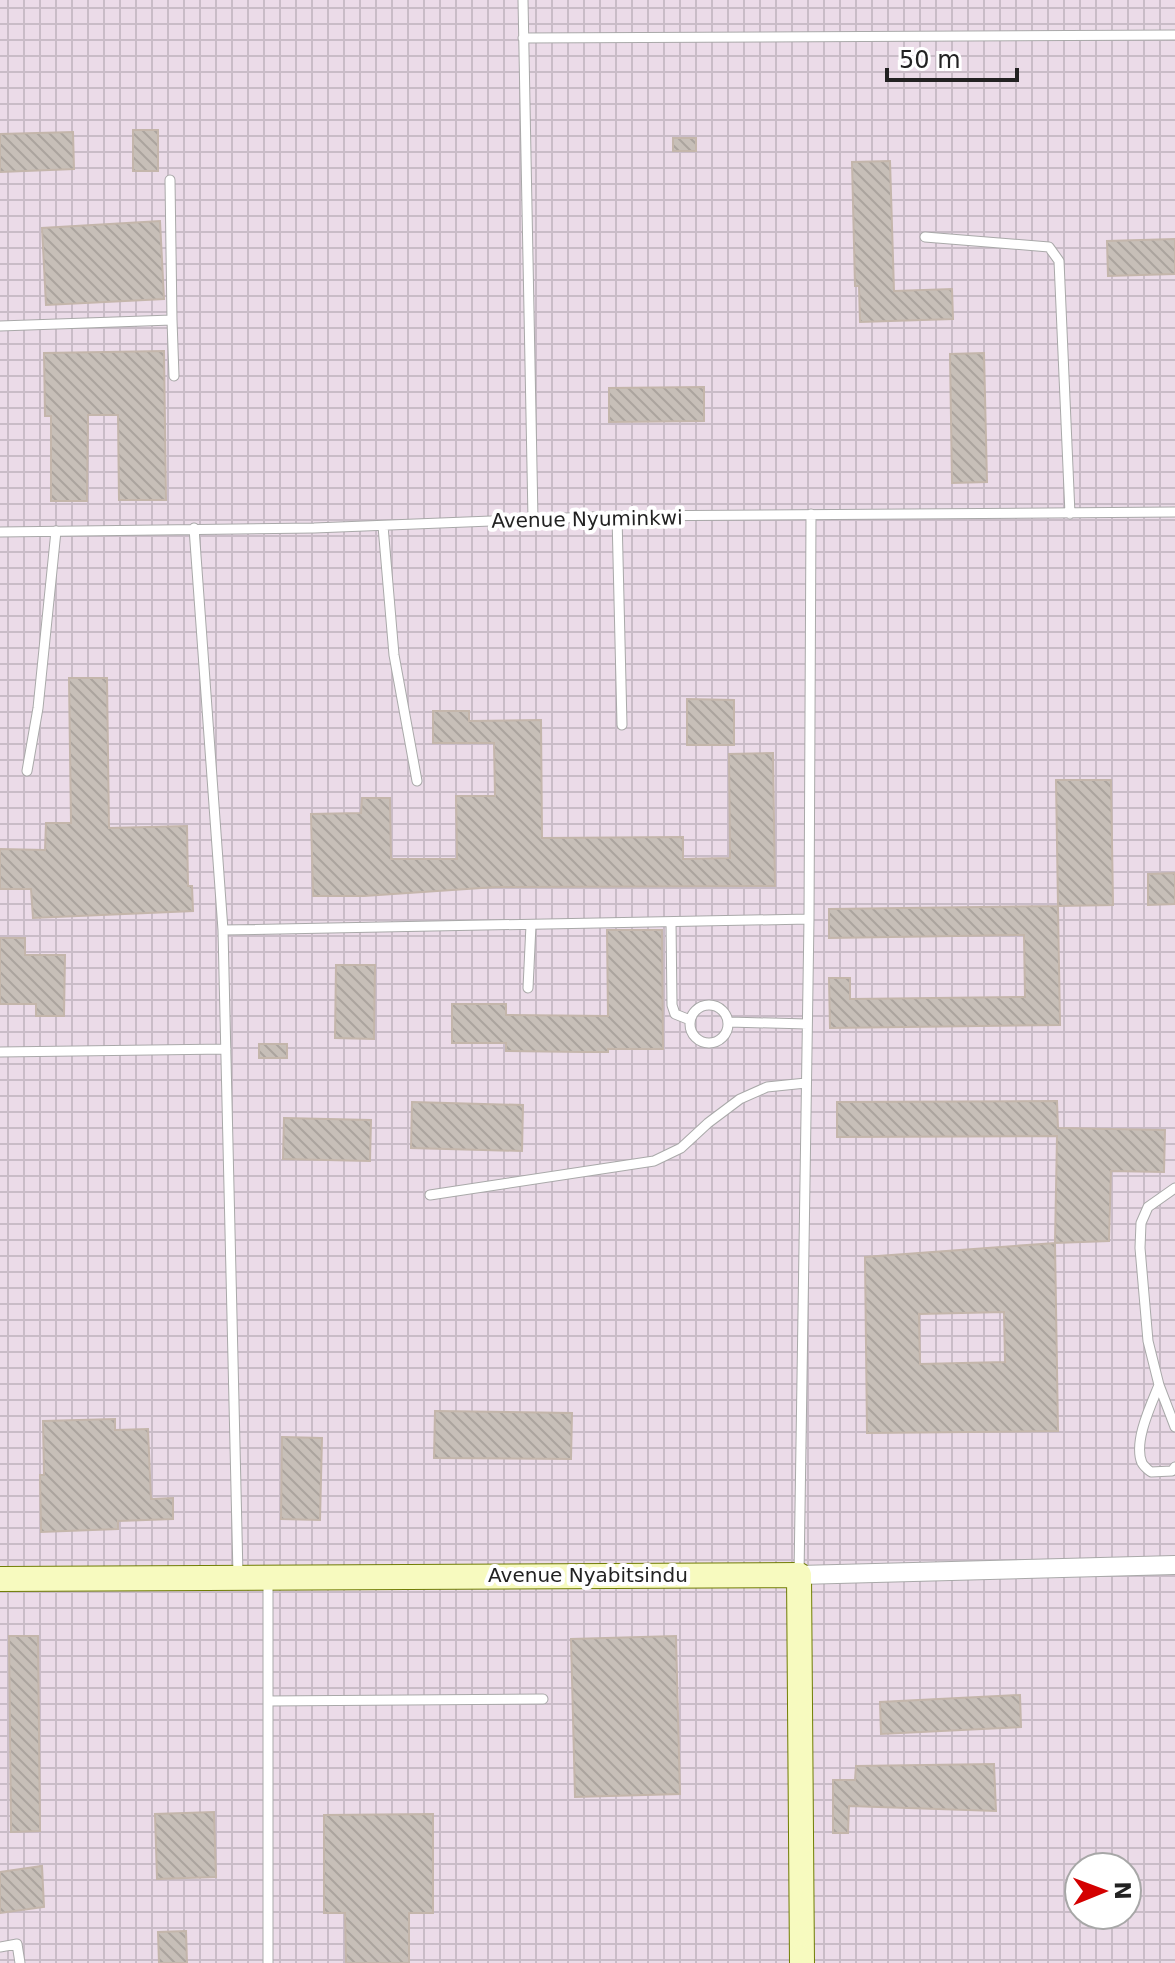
<svg xmlns="http://www.w3.org/2000/svg" width="1175" height="1963" viewBox="0 0 1175 1963" font-family="'DejaVu Sans',sans-serif">
<style>
.industrial{fill:url(#industrial-grid);fill-rule:evenodd}
.building{fill:url(#building-back-hatch);stroke:#c4b6ab;stroke-width:2;fill-rule:evenodd}
.lines{fill:none;stroke-linecap:round;stroke-linejoin:round}
.lane-casing{stroke:#a9a9a9;stroke-width:11}
.street-casing{stroke:#a9a9a9;stroke-width:20}
.secondary-casing{stroke:#707d05;stroke-width:26}
.lane{stroke:#fff;stroke-width:9}
.street{stroke:#fff;stroke-width:18}
.secondary{stroke:#f7fabf;stroke-width:24}
.labels{text-anchor:middle;stroke-width:8;stroke-linejoin:round;paint-order:stroke}
.street-label{font-size:20px;fill:#222;stroke:#fff}
</style>
<defs>
<pattern id="industrial-grid" width="8" height="8" patternUnits="userSpaceOnUse" patternTransform="scale(2)"><rect width="8" height="8" fill="#ebdbe8"/><path d="M0 4h8M4 0v8" fill="none" stroke="#c9bcc7"/></pattern>
<pattern id="building-back-hatch" width="6" height="6" patternUnits="userSpaceOnUse" patternTransform="scale(2)"><rect width="6" height="6" fill="#c7bfb8"/><path d="M-1 5l2 2M0 0l6 6M5-1l2 2" fill="none" stroke="#aba49e"/></pattern>
</defs>
<rect width="100%" height="100%" fill="#f2efe9"/>
<path class="industrial" d="M0,0H1175V1963H0ZM1079,1867H1127V1915H1079Z"/>
<path class="building" d="M133,130H158V171H133Z
M73,132L74,169L0,172V134Z
M673,138H696V151H673Z
M890,161L894,291L952,289L953,319L860,322L859,286H855L852,162Z
M160,221L164,299L46,305L42,228Z
M1175,239V274L1108,276L1107,241Z
M164,351L166,500H119L118,415H88L87,501H51V416H45L44,353Z
M984,353L987,482L952,483L950,354Z
M704,387V421L609,422V388Z
M69,678H107L109,828L187,826L188,886H192L193,911L33,918L31,889H0V849L45,850L46,823H71Z
M687,699L734,700V745H687Z
M433,711H469V721L541,720L542,838L683,837V859L730,858L729,754L773,753L775,886L496,887L364,896H313L311,814L361,813L362,798H390L391,859H457L456,796H495L494,743H433Z
M1056,780H1111L1113,905L1058,906Z
M1175,873V904L1148,905V874Z
M1058,906L1060,1025L830,1028L829,978H850V999L1025,997L1024,935L829,938V909Z
M607,930H662L663,1049H608V1052H583L506,1051V1043H452V1004H506V1015L608,1016Z
M0,938H25V955H65L64,1016H36V1004H0Z
M336,965H375L374,1039L335,1038Z
M259,1044H287V1058H259Z
M1057,1101L1058,1128L1165,1130L1164,1172L1111,1171L1109,1241L1055,1243L1057,1136L837,1137V1102Z
M412,1102L523,1105L522,1151L411,1148Z
M284,1118L371,1120L370,1161L283,1159Z
M1055,1243L1058,1431L867,1433L865,1257ZM1004,1312L1005,1362L920,1364L919,1314Z
M435,1411L572,1413L571,1459L434,1458Z
M115,1419V1430L148,1429L151,1499L173,1498V1519L118,1521V1529L41,1532L40,1475H44L43,1421Z
M282,1437L322,1438L320,1520L281,1519Z
M9,1636H38L40,1831L11,1832Z
M676,1636L680,1794L575,1797L571,1639Z
M1020,1695L1021,1727L881,1734L880,1702Z
M994,1764L996,1811L849,1806L848,1833H833V1780H855L856,1766Z
M214,1812L216,1877L157,1879L155,1814Z
M433,1814V1913H409V1963H346L345,1913H324V1815Z
M42,1866L44,1907L0,1913V1872Z
M186,1931L187,1963H159L158,1932Z"/>
<g class="lines">
<g class="lane-casing">
<path id="lane" d="M523,0L533,519
M523,38L1175,35
M925,237L1049,247L1059,261L1070,514
M172,320L174,376
M0,326L172,320L170,180
M617,516L622,725
M383,526L394,655L417,781
M194,528L223,930L238,1575
M0,532L314,528L617,516L1175,512
M27,771L38,708L56,531
M671,922L672,1005L675,1014L690,1020
M223,930L809,919
M528,988L531,925
M690 1024a19 19 0 1 1 38 0a19 19 0 1 1-38 0Z
M729,1022L807,1024
M0,1052L226,1049
M1175,1188L1148,1207L1141,1223L1140,1248L1148,1341L1159,1385L1175,1427
M430,1195L654,1161L681,1148L708,1123L740,1099L767,1087L806,1083
M1159,1385C1151,1405 1133,1442 1142,1463C1142,1464 1150,1472 1151,1472L1172,1471L1175,1467
M799,1575L809,919L811,514
M268,1701L543,1699
M0,1947L17,1944L20,1963
M268,1963V1580"/>
</g>
<g class="street-casing">
<path id="street" d="M799,1575L1175,1565"/>
</g>
<g class="secondary-casing">
<path id="secondary" d="M0,1579L799,1575L802,1963"/>
</g>
<use href="#lane" class="lane"/>
<use href="#street" class="street"/>
<use href="#secondary" class="secondary"/>
</g>
<g class="labels">
<g class="street-label">
<text transform="translate(587 519) rotate(-1)" y="7">Avenue Nyuminkwi</text>
<text x="588" y="1582">Avenue Nyabitsindu</text>
</g>
</g>
<g transform="translate(1103 1891) rotate(89)"><circle r="38" fill="#ffffff" stroke="#a7a7a7" stroke-width="2"/>
<path d="M0-6L14 30L0 20L-14 30Z" fill="#d40000"/>
<text y="-12" font-size="22" font-weight="bold" text-anchor="middle" fill="#222222">N</text>
</g>
<path d="M887 68v12h130v-12" fill="none" stroke="#222222" stroke-width="4"/>
<text x="899" y="68" font-size="24" fill="#222222" stroke="#ffffff" stroke-width="6" paint-order="stroke">50 m</text>
</svg>
